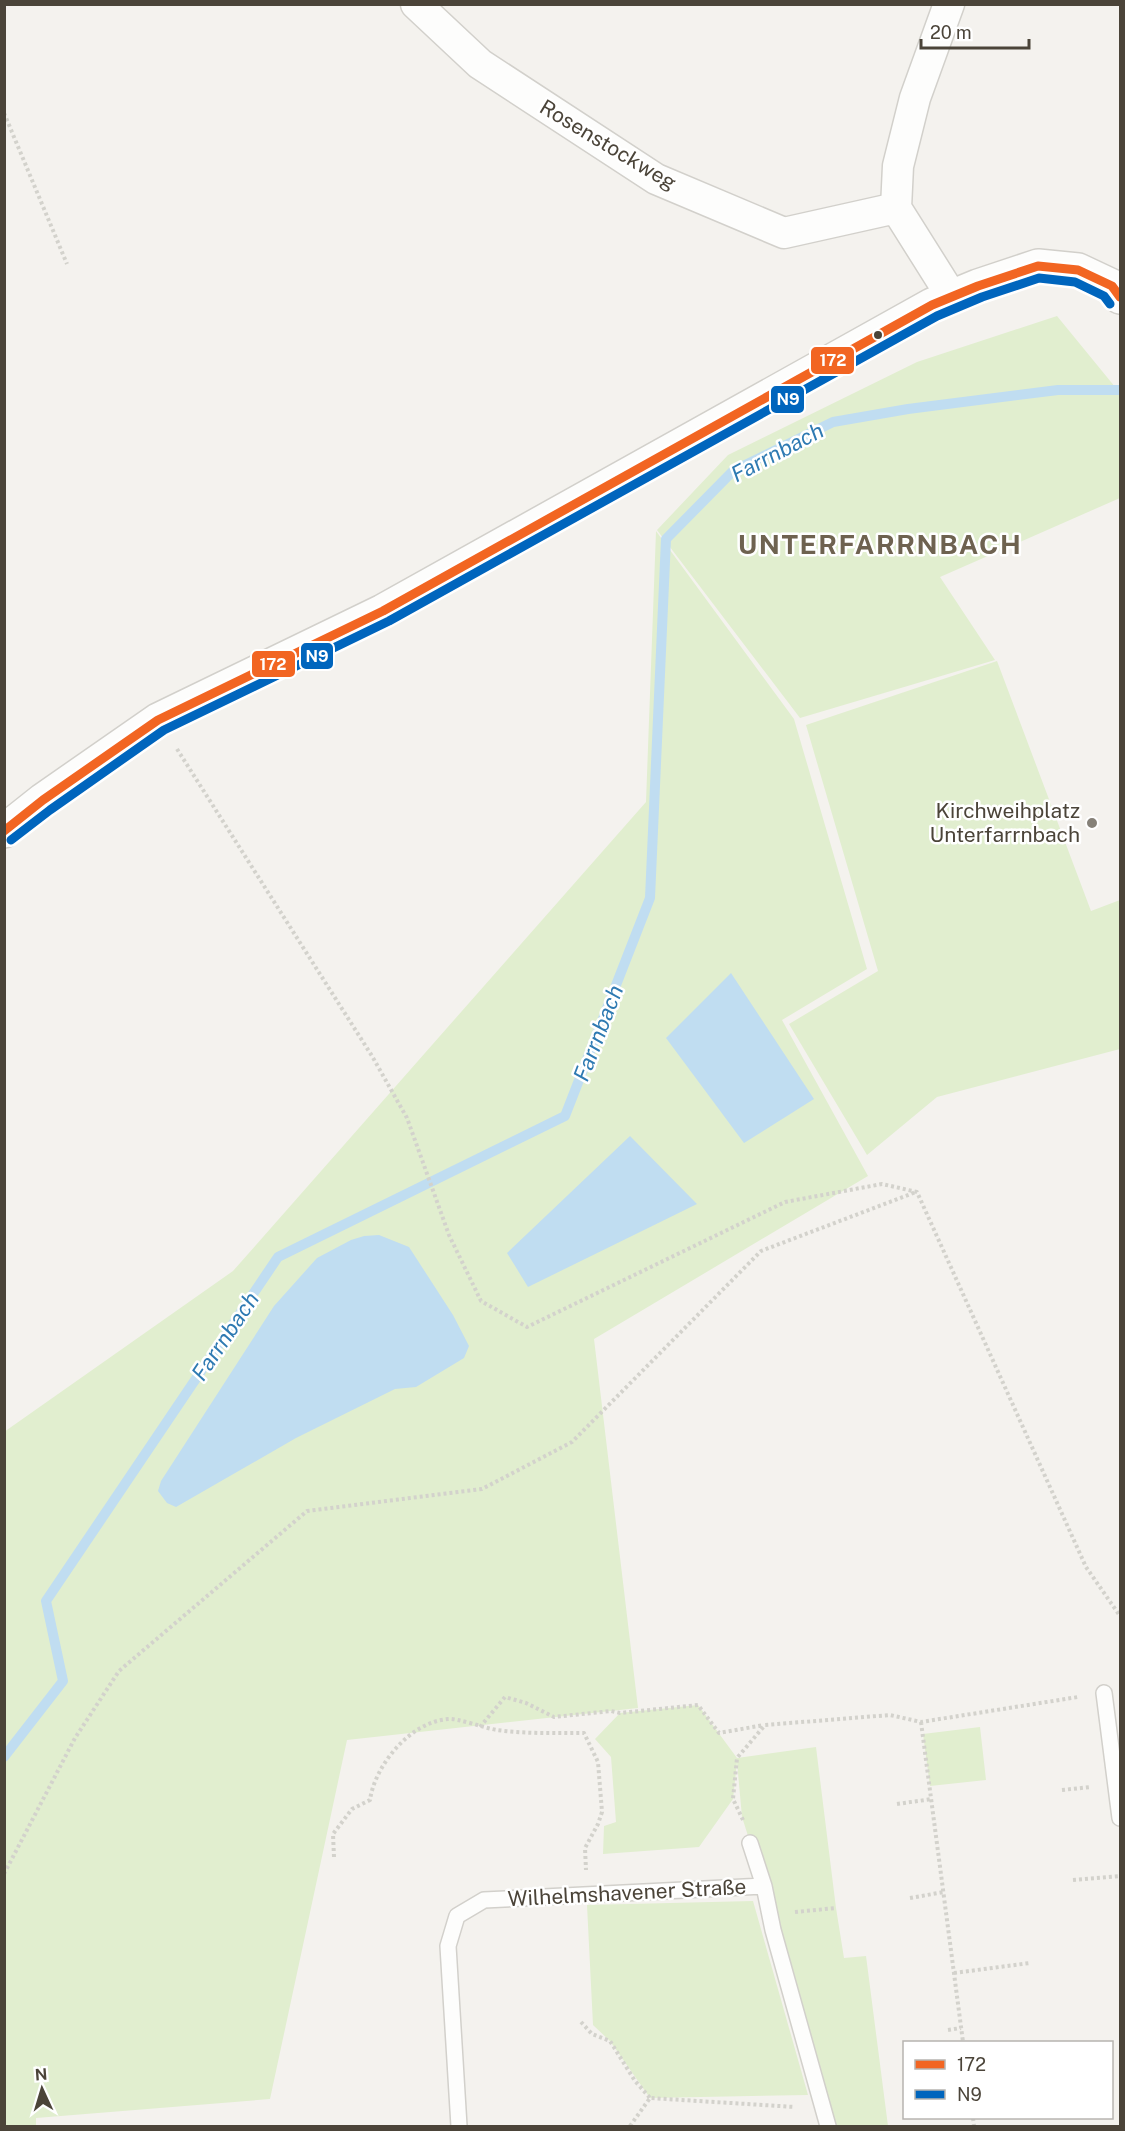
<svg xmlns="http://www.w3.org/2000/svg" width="1125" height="2131" viewBox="0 0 1125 2131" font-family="'Public Sans',sans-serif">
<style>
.green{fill:#e1eecf}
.water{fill:#c0ddf1}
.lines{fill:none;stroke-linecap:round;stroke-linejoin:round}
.stream{stroke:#c0ddf1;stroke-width:10}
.service-casing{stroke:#d2d0cb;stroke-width:18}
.minor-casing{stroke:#d2d0cb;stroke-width:33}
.tertiary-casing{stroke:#d2d0cb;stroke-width:36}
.path{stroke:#d3d2cc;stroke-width:4;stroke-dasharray:3 3;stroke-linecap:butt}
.service{stroke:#fdfdfc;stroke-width:15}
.minor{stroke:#fdfdfc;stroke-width:30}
.tertiary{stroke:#fdfdfc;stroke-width:33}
.bus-1-casing{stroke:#fff;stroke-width:14}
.bus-2-casing{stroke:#fff;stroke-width:14}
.bus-1{stroke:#f26522;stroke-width:9}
.bus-2{stroke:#0065bd;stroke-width:9}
.bus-dot{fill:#4b4439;stroke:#fff;stroke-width:2}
.poi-dot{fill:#868178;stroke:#fff;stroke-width:2}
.labels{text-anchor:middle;stroke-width:5;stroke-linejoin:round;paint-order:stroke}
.street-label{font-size:21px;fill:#4b4439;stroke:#fff}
.poi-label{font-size:21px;fill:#4b4439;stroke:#fff;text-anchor:end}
.water-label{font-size:22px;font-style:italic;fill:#2e7ab2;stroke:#fff}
.district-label{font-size:27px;font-weight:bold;letter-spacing:1.5px;fill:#6e6250;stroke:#fff}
.line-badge{stroke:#fff;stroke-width:2}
.badge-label{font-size:16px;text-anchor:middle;font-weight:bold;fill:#fff}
</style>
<rect width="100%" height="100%" fill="#f4f2ee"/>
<path class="green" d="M1057,316L1120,393V498L940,577L995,660L800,718L657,530L728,455L917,362Z
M656,531L794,719L867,969L782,1020L868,1176L594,1339L638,1708L347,1740L270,2099L36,2118V2126H5L4,1432L233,1271L646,802Z
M997,661L1091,911L1120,900V1049L937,1097L867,1155L789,1024L878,971L806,725Z
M698,1705L737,1758L816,1747L836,1908L844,1958L866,1956L888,2126H828L764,1886L742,1817L737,1762L733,1799L699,1847L603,1854L604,1826L616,1822L611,1757L595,1739L620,1713Z
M980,1727L986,1780L930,1786L923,1734Z
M753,1901L808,2095L650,2098L610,2041L593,2025L587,1905Z"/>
<path class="water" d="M731,973L814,1099L744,1143L666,1038Z
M630,1136L697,1204L528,1287L507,1253Z
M379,1235L409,1247L453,1315L469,1346L464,1358L416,1387L395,1389L296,1438L176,1507L167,1503L158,1491L161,1481L274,1306L317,1258L351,1240L364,1236Z"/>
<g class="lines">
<path class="stream" d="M4,1757L63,1681L46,1601L278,1257L565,1116L650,898L666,539L733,471L833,422L908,409L1058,390H1120"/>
<g class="service-casing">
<path id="service" d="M1104,1693L1120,1818
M750,1843L764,1886
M459,2126L448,1946L457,1916L484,1900L764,1886L773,1930L828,2126"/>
</g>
<g class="minor-casing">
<path id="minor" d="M416,4L480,64L656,179L784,233L896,208
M949,4L915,98L898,166L896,208L952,297"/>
</g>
<g class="tertiary-casing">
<path id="tertiary" d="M4,831L43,800L158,720L383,611L932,305L978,286L1038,266L1078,270L1112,286L1120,297"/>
</g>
<path class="path" d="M4,113L67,264
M177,749L372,1056L407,1118L449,1235L481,1301L527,1327L785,1202L882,1184L917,1192L1086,1567L1120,1616
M921,1722L963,2042
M480,1727L505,1697L526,1703L554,1717L611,1711L620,1713L698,1705L719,1733L764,1725
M1062,1790L1091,1787
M897,1804L932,1799
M743,1820L733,1799L737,1758L765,1725L890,1715L921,1722L1078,1697
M334,1857L333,1834L352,1809L370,1800C375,1765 410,1722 448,1719C458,1718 484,1728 497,1730C526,1734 555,1733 584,1733L598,1762L602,1812L598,1824L585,1848L586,1870
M4,1874L75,1738L119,1671L307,1511L482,1489L572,1442L761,1251L916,1192
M1073,1880L1120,1876
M910,1898L944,1892
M795,1912L836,1908
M954,1973L1030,1963
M581,2022L592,2034L610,2041L635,2081L650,2098
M948,2030L961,2028
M973,2118L974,2126
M630,2126L650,2098L795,2107"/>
<use href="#service" class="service"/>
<use href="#minor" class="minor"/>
<use href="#tertiary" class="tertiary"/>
<g class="bus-1-casing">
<path id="bus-1" d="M4,831L43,800L158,720L383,611L932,305L978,286L1038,266L1078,270L1112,286L1120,297"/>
</g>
<g class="bus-2-casing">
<path id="bus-2" d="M11,840L50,810L164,730L389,621L937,316L982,297L1039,278L1075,282L1104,296L1110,304"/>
</g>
<use href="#bus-1" class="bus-1"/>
<use href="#bus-2" class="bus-2"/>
</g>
<circle class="bus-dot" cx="878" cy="335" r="5"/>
<circle class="poi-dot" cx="1092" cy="823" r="6"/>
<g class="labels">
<g class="street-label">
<text transform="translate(608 145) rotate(31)" y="7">Rosenstockweg</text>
<text transform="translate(627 1893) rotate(-3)" y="7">Wilhelmshavener Straße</text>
</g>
<g class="poi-label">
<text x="1080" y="818">Kirchweihplatz<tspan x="1080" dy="24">Unterfarrnbach</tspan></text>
</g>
<g class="water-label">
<text transform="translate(777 452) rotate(-28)" y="8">Farrnbach</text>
<text transform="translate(598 1033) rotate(-69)" y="8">Farrnbach</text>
<text transform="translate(225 1336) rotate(-56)" y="8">Farrnbach</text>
</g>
<g class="district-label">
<text x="880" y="554">UNTERFARRNBACH</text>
</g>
</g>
<g class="line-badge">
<rect x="810" y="346" width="45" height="29" rx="6" fill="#f26522"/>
<rect x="770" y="385" width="35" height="29" rx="6" fill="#0065bd"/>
<rect x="300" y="642" width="34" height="28" rx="6" fill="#0065bd"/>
<rect x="251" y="650" width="45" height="28" rx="6" fill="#f26522"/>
</g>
<g class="badge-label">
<text x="833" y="366">172</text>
<text x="788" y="405">N9</text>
<text x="317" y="662">N9</text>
<text x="273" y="670">172</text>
</g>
<rect width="1125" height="2131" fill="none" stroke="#4b4439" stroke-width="12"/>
<rect x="903" y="2041" width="210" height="78" fill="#ffffff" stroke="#b7b4b0" stroke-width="1.5"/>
<rect x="915" y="2060" width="30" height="9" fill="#f26522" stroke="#b7b4b0" stroke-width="1.5"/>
<text x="957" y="2071" font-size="18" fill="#4b4439">172</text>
<rect x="915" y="2090" width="30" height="9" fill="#0065bd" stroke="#b7b4b0" stroke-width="1.5"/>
<text x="957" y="2101" font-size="18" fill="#4b4439">N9</text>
<g transform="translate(42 2089) rotate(356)" stroke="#ffffff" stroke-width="4.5" paint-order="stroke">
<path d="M0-4.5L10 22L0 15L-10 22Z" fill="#4b4439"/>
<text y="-9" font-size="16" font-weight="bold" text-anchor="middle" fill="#4b4439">N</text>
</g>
<path d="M921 39v9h108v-9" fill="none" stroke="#4b4439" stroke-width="3"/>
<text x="930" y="39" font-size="18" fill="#4b4439" stroke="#ffffff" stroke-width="4.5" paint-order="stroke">20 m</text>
</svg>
